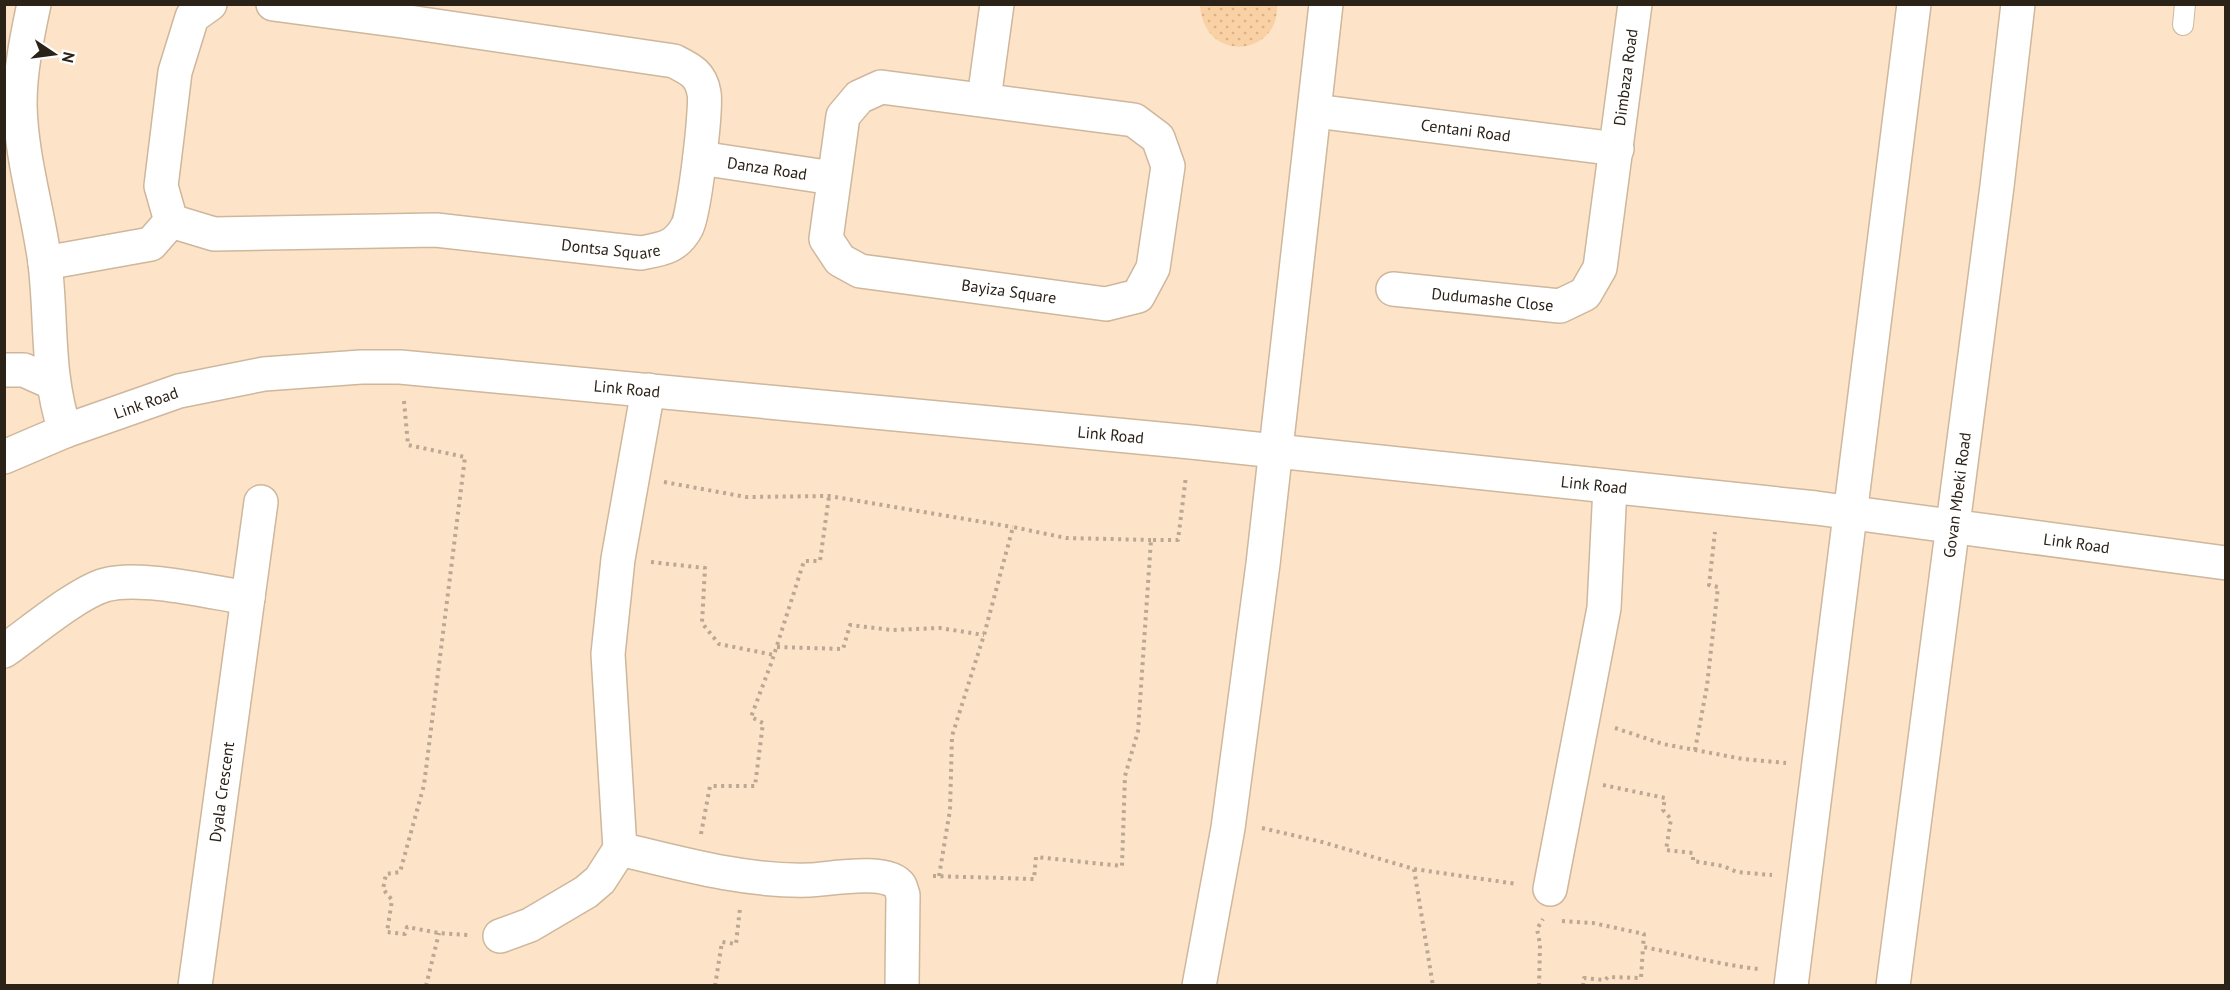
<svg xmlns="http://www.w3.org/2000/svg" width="2230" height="990" viewBox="0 0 2230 990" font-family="'PT Sans',sans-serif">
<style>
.park{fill:url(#park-dots)}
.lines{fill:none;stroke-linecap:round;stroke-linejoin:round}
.lane-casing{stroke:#ceb79c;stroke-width:22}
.street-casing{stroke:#ceb79c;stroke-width:36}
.secondary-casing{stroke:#ceb79c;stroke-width:36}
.path{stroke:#bba792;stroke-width:4;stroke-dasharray:3 4.5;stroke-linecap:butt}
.lane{stroke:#fff;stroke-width:20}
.street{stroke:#fff;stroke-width:33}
.secondary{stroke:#fff;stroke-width:33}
.labels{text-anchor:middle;stroke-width:4.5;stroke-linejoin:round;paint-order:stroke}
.street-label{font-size:16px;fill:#2b2218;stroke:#fff}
</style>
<defs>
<pattern id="park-dots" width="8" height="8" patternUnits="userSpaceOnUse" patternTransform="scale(1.5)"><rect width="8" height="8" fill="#f9d1a4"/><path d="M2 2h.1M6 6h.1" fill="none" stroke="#d6b38c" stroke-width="1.8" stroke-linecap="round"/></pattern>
</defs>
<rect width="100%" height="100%" fill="#fde4c9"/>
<path class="park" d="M1200,5H1277C1280,56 1204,65 1200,5Z"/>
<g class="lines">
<g class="lane-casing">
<path id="lane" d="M2183,25L2185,4"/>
</g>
<g class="street-casing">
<g id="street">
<path d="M34,4C27,37 20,71 20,104C21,158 38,210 45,263C52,322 46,373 65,431"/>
<path id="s1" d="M210,4L192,17L175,72L161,186L171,221L214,234L436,230L641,253C662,249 676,248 687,227C694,216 707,107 704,93C701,74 690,69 674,61L402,21L273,4"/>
<path d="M881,87L1134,120L1158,138L1168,166L1153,268L1138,296L1106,304L860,271L840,260L826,239L843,116L859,97Z"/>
<path d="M984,99L997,4"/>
<path id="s2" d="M1315,111L1617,149"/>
<path id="s3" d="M700,158L833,178"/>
<path d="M45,263L151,244L171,221"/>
<path id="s4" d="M1393,289L1560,306L1585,294L1600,268L1635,4"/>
<path d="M4,370H24L53,383"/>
<path id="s5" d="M4,457L65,431L179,391L264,374L361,367H400L1191,442L1816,508L2226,563"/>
<path d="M4,651C30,633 77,593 105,585C140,575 210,592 248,598"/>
<path d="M620,849C682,864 746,882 810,880C830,879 888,868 900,886C901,889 902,892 903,895L902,986"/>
<path d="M1550,889L1604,608L1610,487"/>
<path d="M500,936L530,925L586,892L600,880L620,849L608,654L618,559L648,390"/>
<path id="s6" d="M195,986L261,502"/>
<path d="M1199,986L1228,828L1263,564L1326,4"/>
</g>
</g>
<g class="secondary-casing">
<g id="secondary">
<path d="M1791,986L1914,4"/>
<path id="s7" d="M1893,986L1997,186L2018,4"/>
</g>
</g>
<path class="path" d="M404,401L408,445L465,457L424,785L400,872L386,874L383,889L392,900L387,932L405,934L407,927L439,933L468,935
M664,482L746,497L829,496L1013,527
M651,562L705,568L702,623L719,644L774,655
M777,647L843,649L850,625L892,630L940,628L984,635
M1615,728L1663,744L1743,759L1786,763
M1695,750L1707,686L1718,587L1709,585L1715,532
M1603,785L1665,798L1663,810L1671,819L1666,850L1693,853V861L1723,866L1737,872L1772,875
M1262,828L1322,842L1414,869L1433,986
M701,834L710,786H755L763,723L751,717L772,661L804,561H820L829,496
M1414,869L1517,884
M933,876L1034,879L1036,857L1122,866L1125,776L1138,731L1151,540H1178L1186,476
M939,876L950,810L952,736L984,635L1013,527L1066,538L1151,540
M1562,921L1593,923L1644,934L1643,947C1682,954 1720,965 1759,969
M426,986L439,933
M715,986L722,942L736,944L740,908
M1539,986L1540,944L1537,929L1543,919
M1583,986L1584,978L1605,980L1608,977L1641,978L1643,947"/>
<use href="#lane" class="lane"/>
<use href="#street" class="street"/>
<use href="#secondary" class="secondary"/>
</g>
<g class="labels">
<g class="street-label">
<text dy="6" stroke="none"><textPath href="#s4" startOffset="418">Dimbaza Road</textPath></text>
<text dy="6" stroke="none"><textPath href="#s2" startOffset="152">Centani Road</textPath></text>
<text dy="6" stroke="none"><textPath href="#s3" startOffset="68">Danza Road</textPath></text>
<text dy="6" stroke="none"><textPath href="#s1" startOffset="674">Dontsa Square</textPath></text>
<text transform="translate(1009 291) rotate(8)" y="6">Bayiza Square</text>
<text dy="6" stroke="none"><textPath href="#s4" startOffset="100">Dudumashe Close</textPath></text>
<text dy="6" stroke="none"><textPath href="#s5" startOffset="638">Link Road</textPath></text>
<text dy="6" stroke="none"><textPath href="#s5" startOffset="152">Link Road</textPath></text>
<text dy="6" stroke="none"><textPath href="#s5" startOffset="1124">Link Road</textPath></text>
<text dy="6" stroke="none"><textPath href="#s5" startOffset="1610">Link Road</textPath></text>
<text dy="6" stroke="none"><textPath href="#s7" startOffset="495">Govan Mbeki Road</textPath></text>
<text dy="6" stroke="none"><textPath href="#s5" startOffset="2096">Link Road</textPath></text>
<text dy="6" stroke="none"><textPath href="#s6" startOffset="196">Dyala Crescent</textPath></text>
</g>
</g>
<rect width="2230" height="990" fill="none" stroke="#2b2218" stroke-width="12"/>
<g transform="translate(54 54) rotate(103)" stroke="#ffffff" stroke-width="4.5" paint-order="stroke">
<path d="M0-4.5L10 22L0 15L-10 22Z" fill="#2b2218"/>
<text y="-9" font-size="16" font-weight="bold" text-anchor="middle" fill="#2b2218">N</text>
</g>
</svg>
